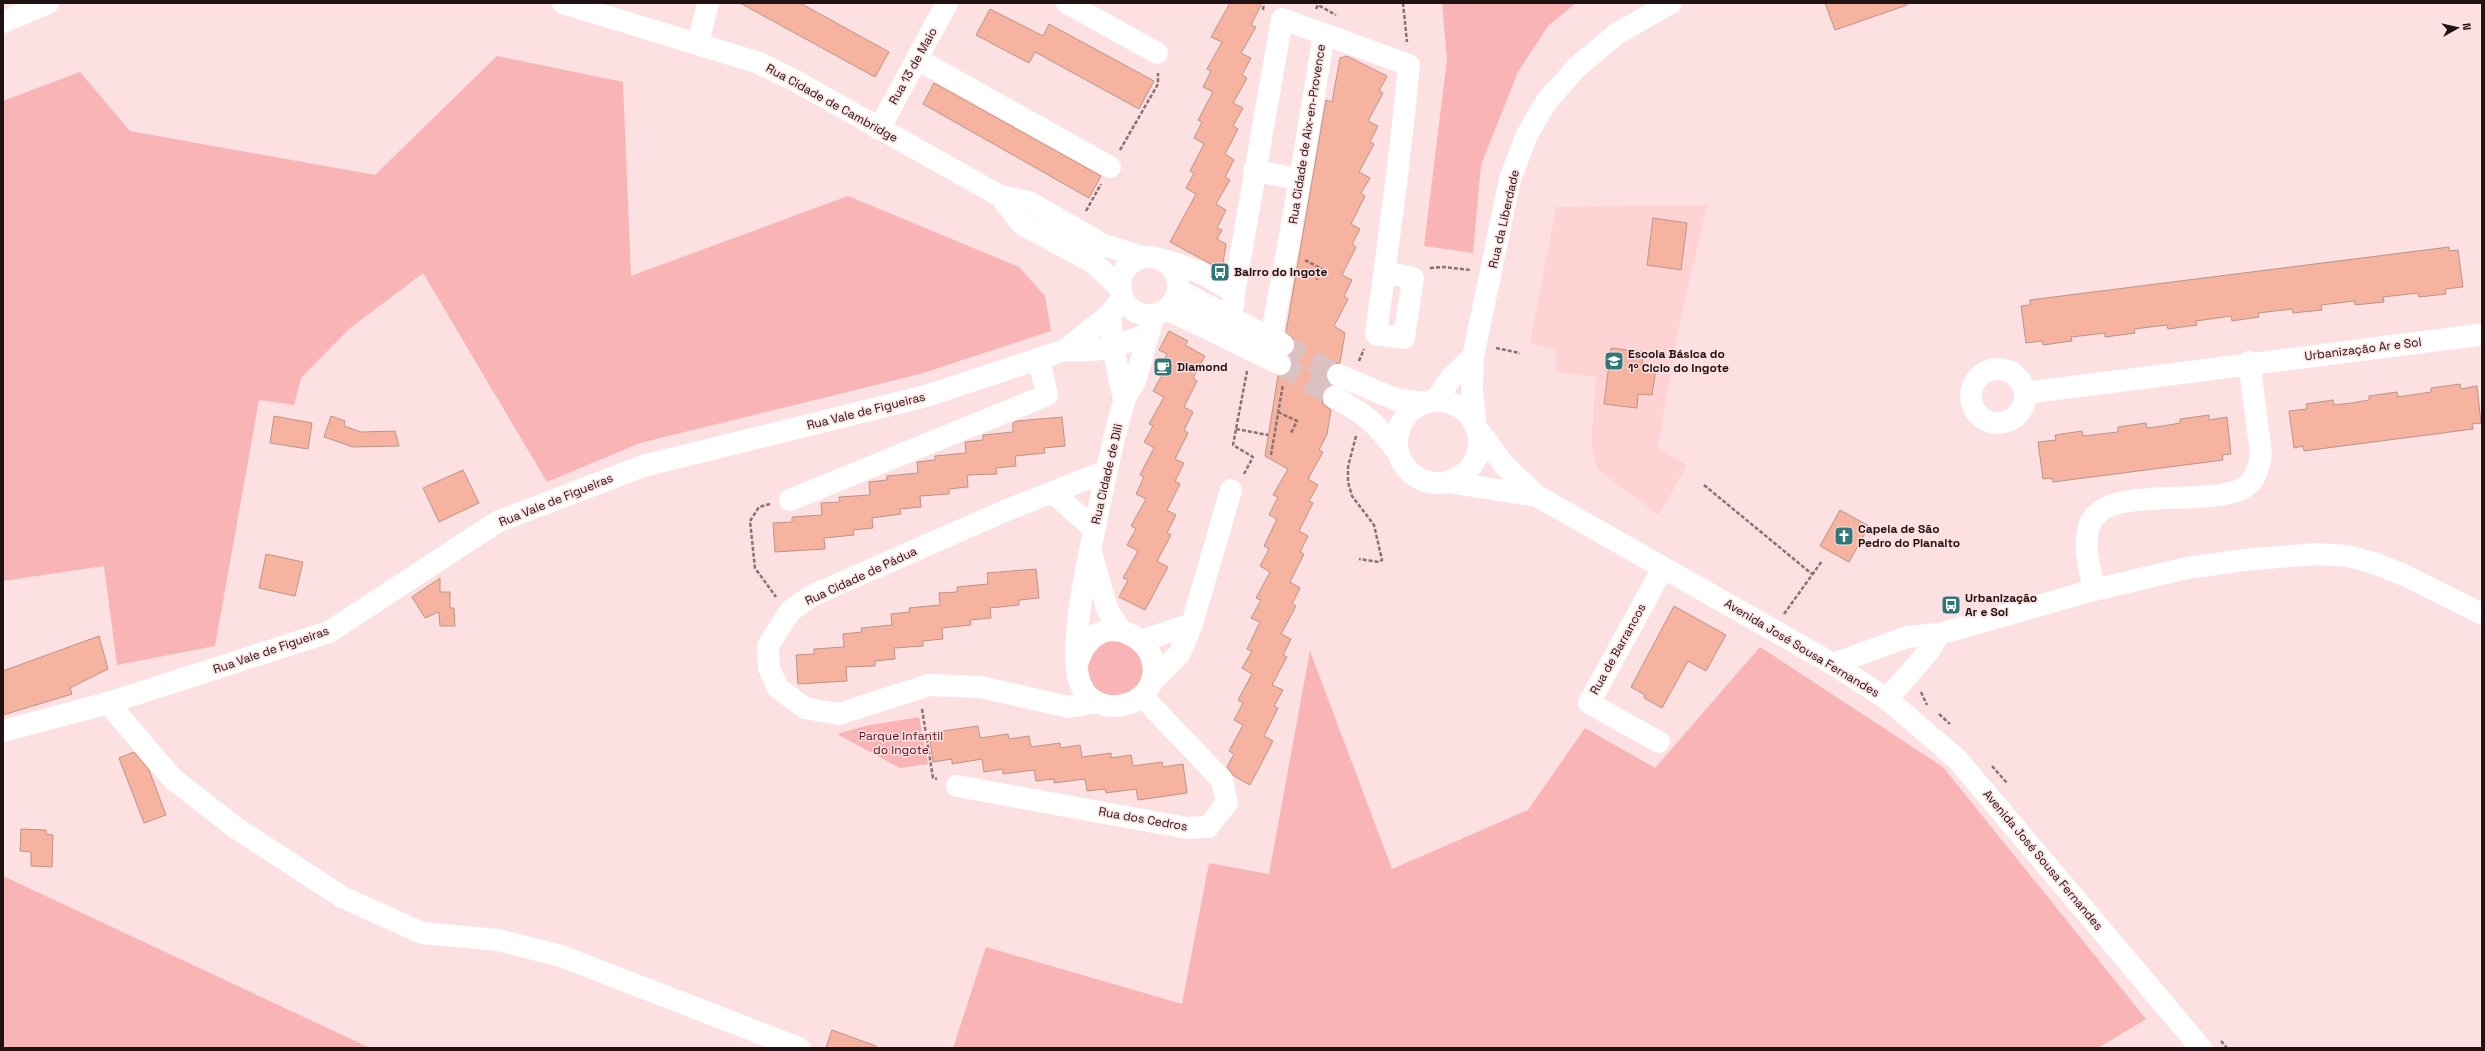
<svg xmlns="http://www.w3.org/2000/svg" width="2485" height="1051" viewBox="0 0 2485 1051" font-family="'Space Grotesk',sans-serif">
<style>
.built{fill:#ffd3d4}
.green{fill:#f9b4b6}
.building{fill:#f6b3a0;stroke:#bd9488}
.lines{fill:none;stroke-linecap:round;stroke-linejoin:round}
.minor-tunnel{stroke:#dcc1c2;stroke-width:22;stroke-dasharray:22 11;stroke-linecap:butt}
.path{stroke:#887273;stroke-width:2.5;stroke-dasharray:4 2;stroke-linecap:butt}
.minor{stroke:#fff;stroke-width:22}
.labels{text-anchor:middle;stroke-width:3;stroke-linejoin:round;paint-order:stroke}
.street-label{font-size:12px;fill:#201112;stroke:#fde0e1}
.poi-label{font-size:12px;font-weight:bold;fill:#201112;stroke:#fde0e1;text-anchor:start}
.park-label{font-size:12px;fill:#550e1b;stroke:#fde0e1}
</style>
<rect width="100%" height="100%" fill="#fde0e1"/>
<path class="built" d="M1707,205L1677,335L1658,448L1687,465L1659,515L1598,470L1591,443L1596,377L1555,372L1557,349L1530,344L1556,207Z"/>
<path class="green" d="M1442,3H1576L1548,26L1518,72L1481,165L1473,253L1424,246L1447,59Z
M497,56L623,82L631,276L848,196L1019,267L1045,296L1051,331L920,374L640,443L547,482L423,273L349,329L301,378L294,405L259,400L215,646L117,665L104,566L3,581V101L80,72L130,131L375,175Z
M1111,640L1128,641L1146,661L1141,687L1116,699C1111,697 1103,695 1098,692C1076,676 1091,648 1111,640Z
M1760,647L1943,767L2146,1019L2098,1048H953L986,947L1182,1004L1209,863L1269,874L1310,651L1392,869L1528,810L1585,728L1655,768Z
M919,717L928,764L900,768L837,734L865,726Z
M3,876L370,1048H3Z"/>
<path class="building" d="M740,3H800L889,52L875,77Z
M1230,3H1262L1251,25L1256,27L1241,53L1251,58L1242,75L1247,78L1233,103L1243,108L1233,126L1238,129L1225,154L1234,160L1225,177L1230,180L1216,204L1226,210L1217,228L1222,230L1217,239L1226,244L1222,270L1170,242L1196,194L1186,188L1194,173L1190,171L1204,144L1194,138L1202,122L1198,120L1213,92L1203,87L1211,71L1207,69L1222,42L1211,37Z
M1825,3H1906L1907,5L1835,30Z
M990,9L1043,36L1049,24L1154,81L1139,109L1035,52L1029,63L976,35Z
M1347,56L1387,76L1379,91L1383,93L1368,121L1378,126L1370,142L1374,144L1359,172L1370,178L1361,193L1365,196L1351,224L1360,229L1352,244L1356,247L1342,275L1352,280L1344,296L1348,299L1334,326L1345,333L1340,363L1331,365L1327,370L1326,377L1331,385L1323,390L1322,397L1323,404L1331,410L1327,434L1319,450L1323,452L1308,479L1318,485L1309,501L1313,503L1299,531L1308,536L1300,552L1304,554L1290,582L1300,588L1292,604L1296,606L1281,634L1291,639L1283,655L1287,657L1272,685L1283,690L1274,706L1278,708L1264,736L1273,741L1250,785L1234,776L1227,767L1234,754L1229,751L1243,725L1234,720L1243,703L1238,700L1252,674L1242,668L1252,651L1247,649L1260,622L1251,618L1261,600L1256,598L1270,572L1260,566L1269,549L1264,546L1277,519L1269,515L1278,497L1273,495L1288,469L1265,456L1278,376L1287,374L1292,364L1289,356L1294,351L1295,344L1293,338L1286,332L1326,100L1332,102L1340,58Z
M934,83L1101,176L1089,198L923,104Z
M1653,218L1687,223L1681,270L1647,265Z
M2449,247V251L2458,250L2463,287L2445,289L2446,294L2419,297L2418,293L2383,297L2384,302L2355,305V301L2321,305L2322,310L2293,313L2292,309L2258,313L2259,317L2232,321L2231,316L2196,321L2197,325L2168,329L2167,325L2134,329L2135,333L2105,337V333L2071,337L2072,341L2043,345L2042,341L2026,343L2021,306L2030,305V300Z
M1169,331L1188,341L1185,345L1205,356L1193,378L1197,381L1184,407L1193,412L1184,430L1188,433L1175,459L1184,463L1175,481L1180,484L1167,510L1176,515L1167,533L1171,535L1157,561L1168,567L1145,610L1119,597L1128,580L1123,578L1138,551L1127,545L1136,529L1131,526L1146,499L1136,494L1144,477L1140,475L1154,448L1144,442L1153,426L1149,424L1164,397L1153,391L1162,375L1158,372L1167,354L1159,350Z
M1611,348L1643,352L1642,366L1656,368L1652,395L1638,394L1637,408L1604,404Z
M2460,384L2461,389L2477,386L2481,423L2472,424L2473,429L2304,451L2303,446L2294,448L2289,411L2307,409L2306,404L2333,400L2334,405L2352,403L2369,400V396L2397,392L2398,397L2431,392V388Z
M2209,415V420L2227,417L2231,454L2222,455L2223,460L2053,482L2052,478L2043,479L2038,442L2056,440L2055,435L2082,431L2083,436L2118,432V427L2146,423L2147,428L2163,426L2180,423V419Z
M274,416L312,423L308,449L270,443Z
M331,416L345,421L344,426L361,432L395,431L399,446L353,447L324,437Z
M1062,417L1065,446L1044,448L1045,453L1015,456L1016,466L996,468L997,474L967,475L968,487L949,489V494L920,496L921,507L900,509L901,514L872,518L873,528L853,530L854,535L824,538L825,549L775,552L773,523L792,522V517L822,515L821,503L840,502L839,497L870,495L869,482L887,480V476L918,473L917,462L935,460V456L966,453L965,442L983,440V435L1013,432V423L1017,421Z
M463,470L479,503L439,522L423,488Z
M1840,510L1869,526L1849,562L1820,546Z
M266,554L303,562L295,596L259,588Z
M1036,569L1039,598L1019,600V605L990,608L991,618L970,620L971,625L942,628L943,639L923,641V646L894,648L895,659L875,661V666L846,667L847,681L798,684L796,655L814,654V649L844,647L843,634L862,632L861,628L892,625L891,614L910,612L909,608L940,605L939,593L957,592V587L988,584L987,573Z
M440,578V592H450V608H454L455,626H440L439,612L425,618L412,597Z
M1674,606L1726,635L1706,671L1688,661L1662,708L1644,698L1645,695L1631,687Z
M99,636L108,669L70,688L72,694L3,715V671Z
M978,726L980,738L1008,734L1009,739L1029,736L1031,747L1060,743V748L1080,745L1082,757L1111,753V758L1131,755L1133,766L1162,762L1163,767L1183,764L1187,793L1138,800L1136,789L1106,793L1105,789L1087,791L1085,779L1054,783V779L1036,781L1034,770L1003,774V769L984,772L982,759L952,764V759L933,762L929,733Z
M134,752L149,770L166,815L144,823L119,758Z
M21,829L46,830V834L53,835L52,867L31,866V852L20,851Z
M832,1030L876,1046V1048H826Z"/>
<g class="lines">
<path class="minor-tunnel" d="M1283,346L1338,375
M1280,364L1334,397"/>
<path class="path" d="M1403,3L1407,42
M1316,9L1318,5L1336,15
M1263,10L1264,3
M1120,150L1158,84V73
M1086,211L1101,184
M1305,260L1322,269L1317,280
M1430,268L1443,267L1471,270
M1496,348L1520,353
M1359,361L1364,349
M1278,412L1297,421L1291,433
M1236,429L1268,435
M1356,436L1348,467V482L1352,496L1374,525L1382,560L1379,562L1359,559
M1271,455L1283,384
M1244,474L1253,457L1233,445L1247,371
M1704,485L1812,574
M770,504L759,507L750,521L755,568L776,597
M1784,614L1822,561
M1921,692L1927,705
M922,709L933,778L937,779
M1939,714L1950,724
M1992,766L2007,783
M2221,1041L2227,1048"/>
<path class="minor" d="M563,3L759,63L794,80L1000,196L1029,202L1104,245L1143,257
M1067,3L1157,53
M3,22L48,3
M1324,34L1409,65C1401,155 1388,244 1376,334L1404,338L1413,278L1385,272
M698,44L708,3
M917,59L1110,167
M879,129L947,3
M1254,170L1300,180
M1000,196L1022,224L1094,263L1121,289
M1120 286a29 29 0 1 1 58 0a29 29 0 1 1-58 0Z
M1163,260C1190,267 1211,276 1234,293L1233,305
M1178,290L1283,345
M1234,293L1282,19L1324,34L1300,180L1271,339
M1167,309L1280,364
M1110,314L1113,348L1124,400
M1065,350C1103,352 1113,348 1147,334
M1971 396a27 27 0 1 1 54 0a27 27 0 1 1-54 0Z
M1338,375L1395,399L1424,403
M2025,393L2478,335
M1334,397C1366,415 1375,422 1398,452
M1436,400L1451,378L1473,357
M1397 442a41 41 0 1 1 82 0a41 41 0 1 1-82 0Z
M1475,421L1472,388L1473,357L1510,179L1526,137L1546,102L1577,67L1618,33L1671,3
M1479,431L1504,465L1537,496L1833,664L1887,699L1957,759L2201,1048
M1448,482L1537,496
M1052,492L1094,529
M790,500L1047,395L1039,359
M1092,556L1107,609L1121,631
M2094,590C2090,569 2083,548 2089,527C2102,478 2226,514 2252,481C2258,472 2260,463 2261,453L2249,362
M1141,641L1192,624L1231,490
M1078,661C1080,656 1082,650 1085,645C1109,610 1167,643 1151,683C1141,709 1100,715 1084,691C1073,675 1076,643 1078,623C1081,590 1089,556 1096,522C1104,482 1112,441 1124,402C1126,392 1135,385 1137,375C1143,355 1147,334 1155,314
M1833,664L1907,637L1939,634L2094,590L2187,568L2244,560L2316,554L2348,556L2374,563L2404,575L2482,614
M1151,683L1180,653L1192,624
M1887,699L1929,651L1939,634
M1096,702L1069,707L980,687L929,685L839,714L805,708L778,688L769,668L768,646L790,611L811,596L1007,510L1106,471
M108,703L173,779L236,828L342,897L422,933L498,940L561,956L799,1048
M3,731L108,703L329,632L497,522L643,466L926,396L1065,350L1110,314L1123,298
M1659,742L1589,703L1663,568
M957,786L1187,828L1208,827L1227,803L1222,780L1142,696"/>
</g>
<defs>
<g id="bus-square" transform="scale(1)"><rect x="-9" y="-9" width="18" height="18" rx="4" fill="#2f7879" stroke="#fde0e1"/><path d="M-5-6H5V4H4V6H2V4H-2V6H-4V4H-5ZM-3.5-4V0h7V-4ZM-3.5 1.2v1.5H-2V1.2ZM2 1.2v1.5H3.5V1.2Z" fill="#fff"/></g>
<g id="school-square" transform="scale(1)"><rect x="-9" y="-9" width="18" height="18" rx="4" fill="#2f7879" stroke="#fde0e1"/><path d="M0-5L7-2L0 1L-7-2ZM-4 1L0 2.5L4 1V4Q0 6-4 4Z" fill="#fff"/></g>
<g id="cafe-square" transform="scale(1)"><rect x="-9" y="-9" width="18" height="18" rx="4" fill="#2f7879" stroke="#fde0e1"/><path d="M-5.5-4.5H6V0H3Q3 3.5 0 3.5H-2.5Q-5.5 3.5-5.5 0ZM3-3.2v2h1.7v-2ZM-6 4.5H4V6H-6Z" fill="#fff"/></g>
<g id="church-square" transform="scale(1)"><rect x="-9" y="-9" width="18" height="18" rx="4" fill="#2f7879" stroke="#fde0e1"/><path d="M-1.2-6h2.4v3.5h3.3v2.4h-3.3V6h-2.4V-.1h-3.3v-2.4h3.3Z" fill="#fff"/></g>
</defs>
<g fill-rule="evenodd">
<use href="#bus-square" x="1220" y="272"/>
<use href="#school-square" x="1614" y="361"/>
<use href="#cafe-square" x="1163" y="367"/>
<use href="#church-square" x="1844" y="536"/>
<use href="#bus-square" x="1951" y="605"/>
</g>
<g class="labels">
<g class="street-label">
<text transform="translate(913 66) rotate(-61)" y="4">Rua 13 de Maio</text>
<text transform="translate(832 103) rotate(29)" y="4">Rua Cidade de Cambridge</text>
<text transform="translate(1307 134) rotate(-81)" y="4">Rua Cidade de Aix-en-Provence</text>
<text transform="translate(1504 219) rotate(-77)" y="4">Rua da Liberdade</text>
<text transform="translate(2363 349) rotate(-7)" y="4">Urbanização Ar e Sol</text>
<text transform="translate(866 411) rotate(-14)" y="4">Rua Vale de Figueiras</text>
<text transform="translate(1107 474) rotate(-77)" y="4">Rua Cidade de Dili</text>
<text transform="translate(556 500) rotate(-22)" y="4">Rua Vale de Figueiras</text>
<text transform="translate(861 576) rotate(-25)" y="4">Rua Cidade de Pádua</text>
<text transform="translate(1802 648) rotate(31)" y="4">Avenida José Sousa Fernandes</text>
<text transform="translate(1618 649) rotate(-61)" y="4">Rua de Barrancos</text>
<text transform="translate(271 650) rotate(-19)" y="4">Rua Vale de Figueiras</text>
<text transform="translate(1143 819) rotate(10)" y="4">Rua dos Cedros</text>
<text transform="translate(2043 860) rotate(50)" y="4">Avenida José Sousa Fernandes</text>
</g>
<g class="poi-label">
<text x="1234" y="276">Bairro do Ingote</text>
<text x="1628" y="358">Escola Básica do<tspan x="1628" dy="14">1º Ciclo do Ingote</tspan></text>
<text x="1177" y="371">Diamond</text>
<text x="1858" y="533">Capela de São<tspan x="1858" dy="14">Pedro do Planalto</tspan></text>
<text x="1965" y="602">Urbanização<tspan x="1965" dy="14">Ar e Sol</tspan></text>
</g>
<g class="park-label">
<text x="901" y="740">Parque Infantil<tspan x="901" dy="14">do Ingote</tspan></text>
</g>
</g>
<rect width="2485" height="1051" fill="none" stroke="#201112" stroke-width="8"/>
<g transform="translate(2457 28) rotate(82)" stroke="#fde0e1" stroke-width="3" paint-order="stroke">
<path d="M0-3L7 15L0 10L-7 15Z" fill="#201112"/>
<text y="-6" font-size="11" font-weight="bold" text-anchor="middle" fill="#201112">N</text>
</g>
</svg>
